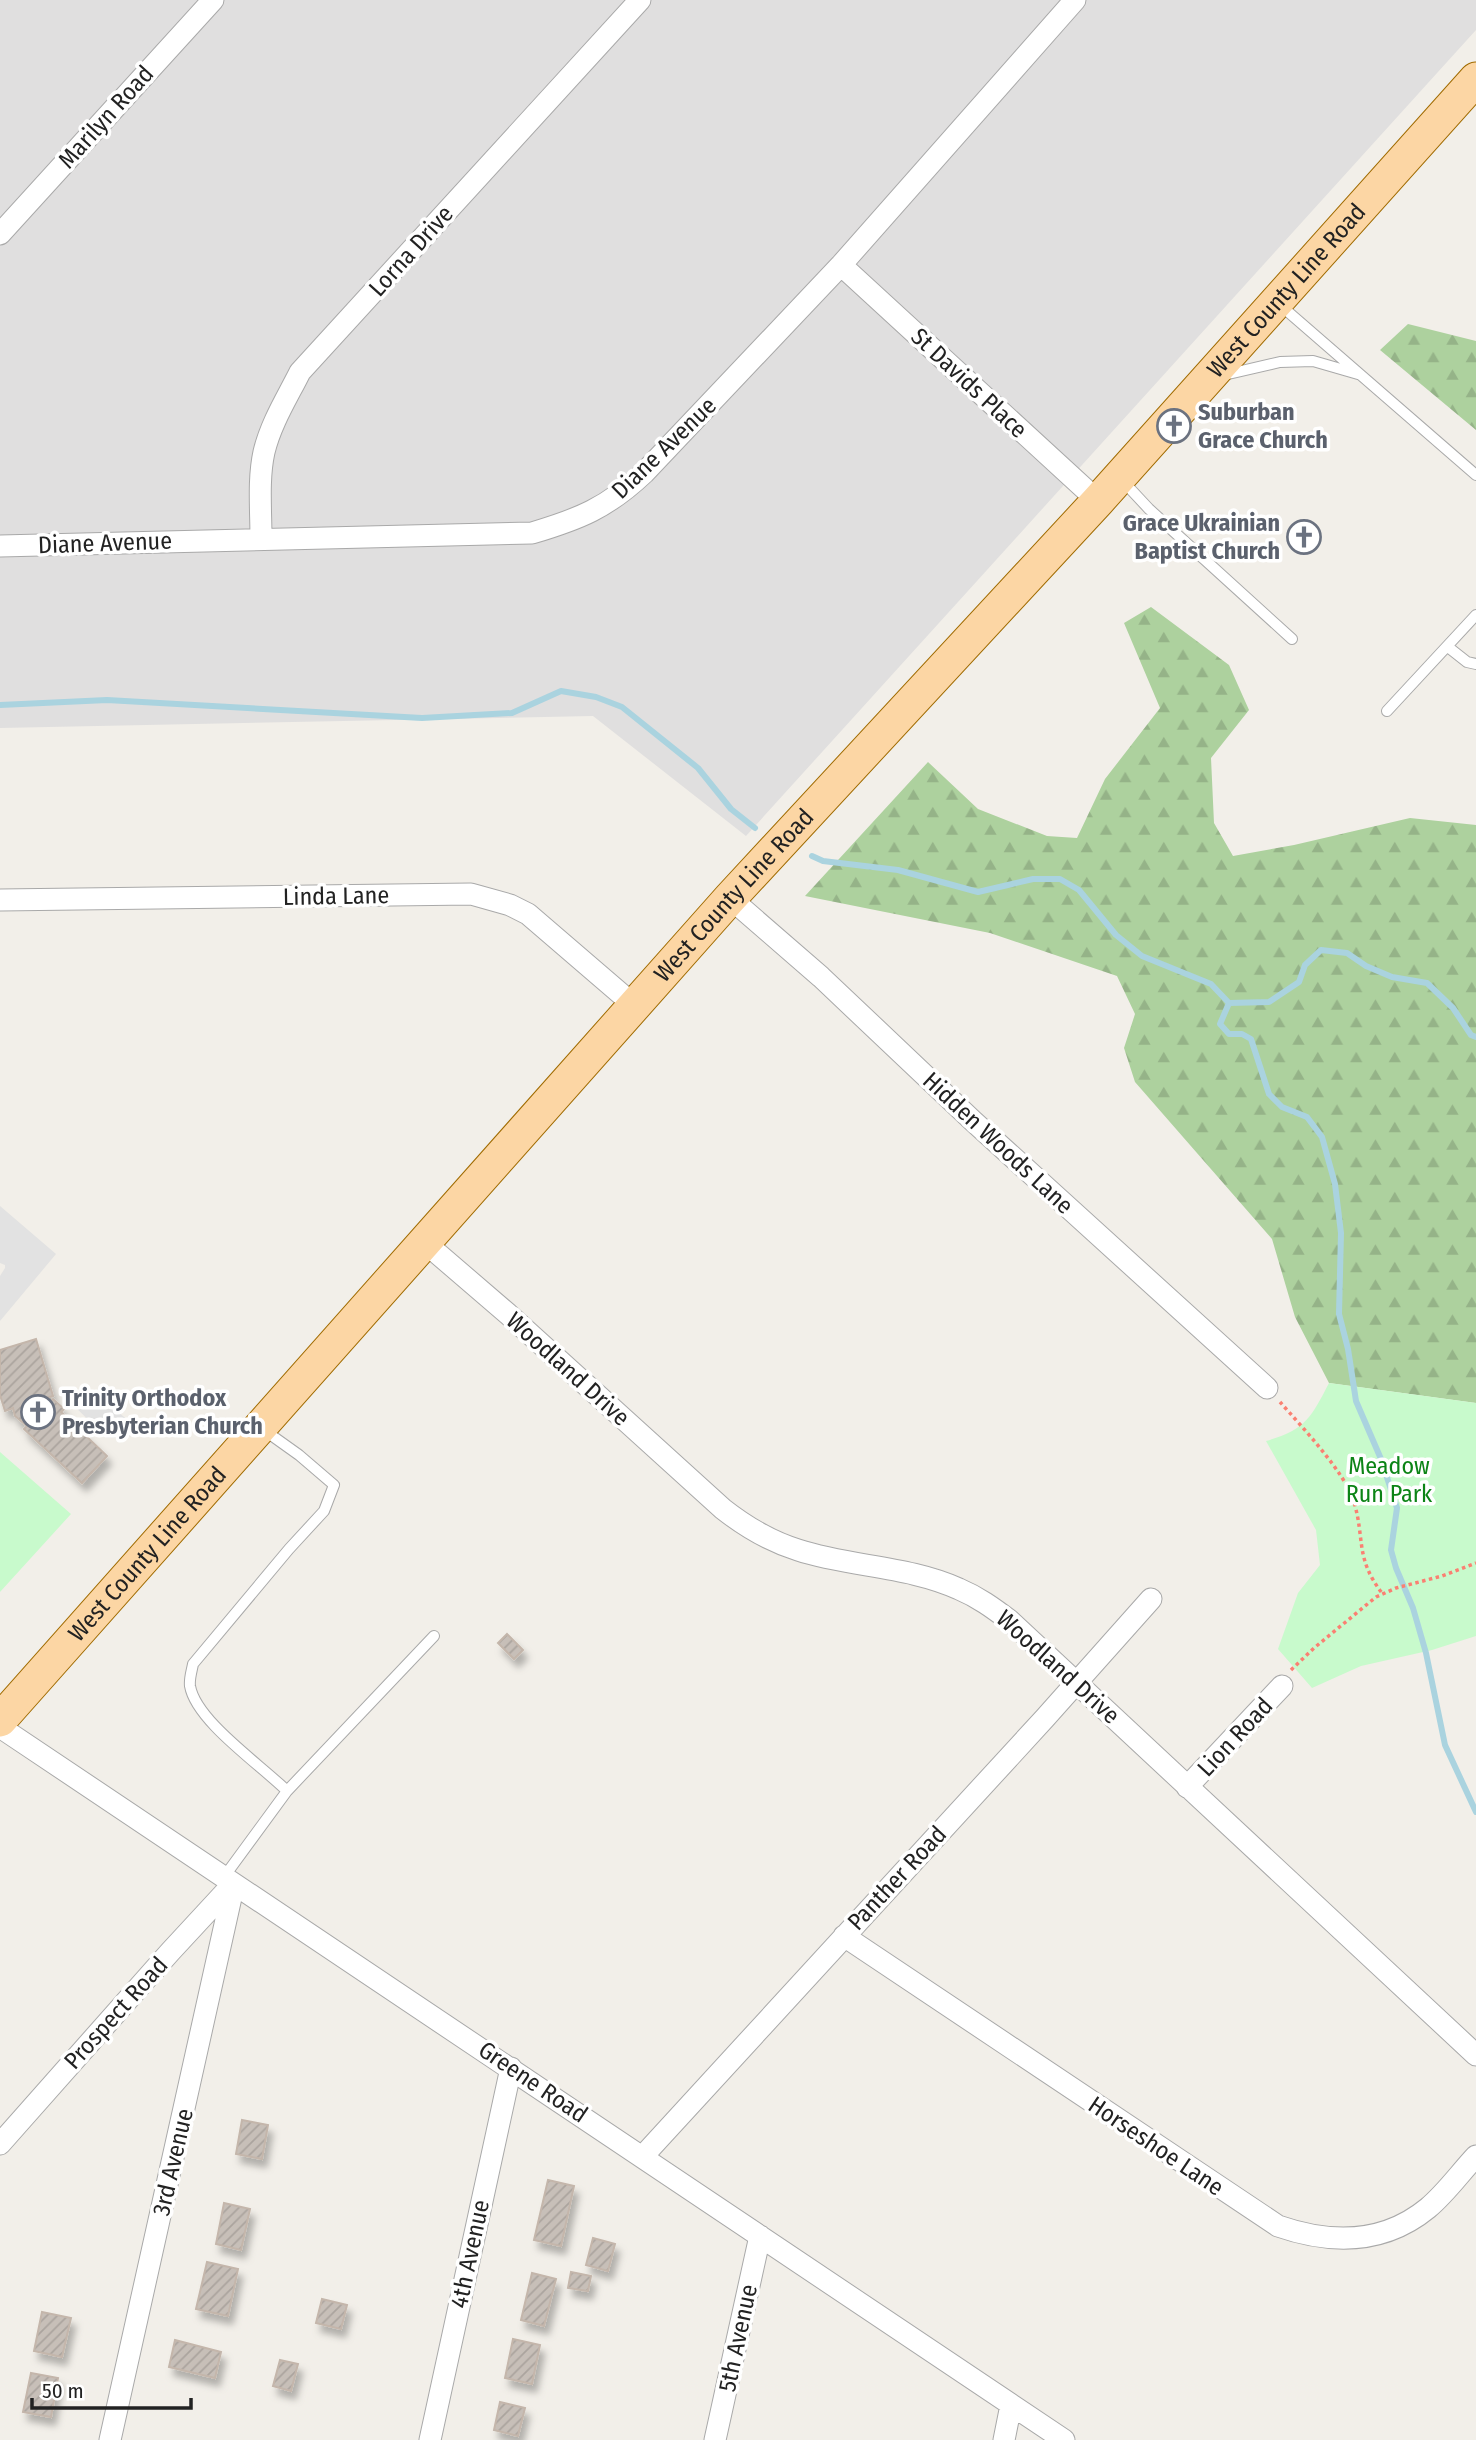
<svg xmlns="http://www.w3.org/2000/svg" width="1476" height="2440" viewBox="0 0 1476 2440" font-family="'Fira Sans Condensed',sans-serif">
<style>
.residential{fill:#e0dfdf}
.forest{fill:url(#forest-firs)}
.park{fill:#c8facc}
.parking{fill:#e2e2e2}
.lines{fill:none;stroke-linecap:round;stroke-linejoin:round}
.stream{stroke:#aad3df;stroke-width:6}
.building{fill:url(#building-hatch);stroke:#c4b6ab;stroke-width:2;filter:url(#shadow)}
.lane-casing{stroke:#a9a9a9;stroke-width:12}
.street-casing{stroke:#a9a9a9;stroke-width:23}
.primary-casing{stroke:#a06b00;stroke-width:35}
.path{stroke:#fa8072;stroke-width:3.5;stroke-dasharray:3.5 3.5;stroke-linecap:butt}
.lane{stroke:#fff;stroke-width:10}
.street{stroke:#fff;stroke-width:21}
.primary{stroke:#fcd6a4;stroke-width:33}
.labels{text-anchor:middle;stroke-width:7;stroke-linejoin:round;paint-order:stroke}
.street-label{font-size:24px;fill:#222;stroke:#fff}
.worship-label{font-size:24px;font-weight:bold;fill:#5b616d;stroke:#fff;text-anchor:start}
.park-label{font-size:24px;fill:#0c8416;stroke:#fff}
</style>
<defs>
<pattern id="forest-firs" width="22" height="20" patternUnits="userSpaceOnUse" patternTransform="scale(1.75)"><rect width="22" height="20" fill="#add19e"/><path d="M5 1l3.5 6h-7zM16 11l3.5 6h-7z" fill="#95b388"/></pattern>
<pattern id="building-hatch" width="6" height="6" patternUnits="userSpaceOnUse" patternTransform="scale(1.75)"><rect width="6" height="6" fill="#c7bfb8"/><path d="M-1 1l2-2M0 6l6-6M5 7l2-2" fill="none" stroke="#aba49e"/></pattern>
<filter id="shadow"><feDropShadow dx="4.5" dy="8" stdDeviation="3.5" flood-color="#0004"/></filter>
</defs>
<rect width="100%" height="100%" fill="#f2efe9"/>
<path class="residential" d="M0,0H1476V30L746,836L593,716L0,728Z"/>
<path class="forest" d="M1408,324L1476,341V430L1380,350Z
M1151,607L1229,665L1249,710L1211,758L1214,823L1233,856L1294,845L1410,818L1476,825V1403L1329,1383L1295,1317L1272,1239L1135,1082L1124,1048L1135,1014L1117,976L990,933L805,896L928,762L978,809L1047,836L1077,838L1105,779L1160,708L1124,623Z"/>
<path class="park" d="M1329,1383L1476,1403V1636L1432,1650L1361,1666L1312,1688L1278,1649L1298,1593L1320,1565L1316,1530L1266,1441C1305,1430 1311,1418 1329,1383Z
M0,1452L71,1514L0,1592Z"/>
<path class="parking" d="M0,1206L56,1254L0,1321V1276L5,1268V1265L0,1263Z
M101,1398L146,1435L107,1438L69,1401Z"/>
<g class="lines">
<path class="stream" d="M0,705L107,700L422,718L512,713L561,691L596,697L622,707L698,768L731,809L755,828
M812,856L823,861L898,870L978,892L1033,879H1060L1079,890L1116,935L1142,956L1211,984L1229,1003L1269,1002L1299,982L1305,965L1321,950L1347,953L1366,966L1392,977L1427,983L1453,1008L1471,1035L1476,1037
M1229,1003L1220,1024L1229,1034H1242L1251,1039L1269,1094L1282,1107L1307,1117L1322,1137L1335,1184L1341,1233L1339,1314L1348,1349L1356,1401L1381,1459L1397,1508L1391,1550L1396,1568L1413,1608L1426,1653L1445,1745L1476,1812"/>
</g>
<path class="building" d="M36,1339L53,1396L46,1398L47,1404L53,1399L64,1409L61,1412L107,1456L82,1483L24,1429L27,1426L15,1416L13,1408L5,1411L0,1395V1350Z
M507,1634L523,1650L514,1659L498,1643Z
M242,2120L268,2125L262,2159L236,2154Z
M548,2180L574,2186L561,2246L534,2240Z
M224,2203L250,2209L241,2250L216,2244Z
M593,2238L615,2244L608,2271L586,2265Z
M207,2262L238,2269L228,2316L196,2309Z
M571,2272L591,2276L588,2291L568,2288Z
M532,2273L556,2279L544,2326L521,2320Z
M322,2299L347,2305L341,2329L316,2323Z
M42,2312L71,2318L62,2357L34,2351Z
M513,2339L540,2345L532,2384L505,2378Z
M175,2340L221,2352L215,2378L169,2367Z
M280,2360L298,2364L291,2391L273,2386Z
M31,2373L58,2378L51,2417L23,2412Z
M500,2402L525,2408L518,2436L494,2430Z"/>
<g class="lines">
<g class="lane-casing">
<path id="lane" d="M1279,304L1476,475
M1224,375L1280,362L1313,361L1358,374
M1121,479L1149,509L1292,639
M1448,647L1467,662L1476,664
M1387,711L1476,615
M287,1791L434,1636
M224,1877L287,1791C261,1765 196,1721 190,1686C189,1679 192,1670 193,1664L289,1549L324,1511L334,1485L299,1455L264,1430"/>
</g>
<g class="street-casing">
<path id="street" d="M0,234L213,0
M841,265L1098,501
M261,539C261,510 258,479 264,452C271,423 287,398 300,372L640,0
M0,546L532,533C579,519 607,508 644,473L841,265L1075,0
M730,898L821,977L973,1121L1267,1388
M0,900L471,894L510,905L528,914L635,1006
M423,1241L508,1314L723,1509C746,1527 769,1541 798,1550C850,1567 909,1566 959,1589C978,1597 993,1608 1009,1620L1476,2055
M0,1727L1064,2440
M1187,1787L1282,1686
M844,1936L1278,2226C1330,2244 1383,2245 1428,2208C1446,2193 1460,2173 1476,2156
M0,2144L170,1952L232,1885
M643,2156L1045,1718L1151,1599
M110,2440L234,1884
M430,2440L511,2068
M715,2440L760,2236
M1004,2440L1011,2405"/>
</g>
<g class="primary-casing">
<g id="primary">
<path id="s1" d="M0,1720L730,898L1098,501L1476,79"/>
</g>
</g>
<path class="path" d="M1280,1402C1301,1426 1345,1472 1354,1502C1365,1539 1355,1558 1382,1593
M1291,1670L1314,1648L1376,1597L1396,1588L1442,1576L1476,1563"/>
<use href="#lane" class="lane"/>
<use href="#street" class="street"/>
<use href="#primary" class="primary"/>
</g>
<defs>
<g id="church-ring" transform="scale(1.75)"><circle r="9.5" fill="#fff" stroke="#6b7280" stroke-width="1.5"/><path d="M-1.2-6h2.4v3.5h3.3v2.4h-3.3V6h-2.4V-.1h-3.3v-2.4h3.3Z" fill="#6b7280"/></g>
</defs>
<g fill-rule="evenodd">
<use href="#church-ring" x="1174" y="426"/>
<use href="#church-ring" x="1304" y="537"/>
<use href="#church-ring" x="38" y="1412"/>
</g>
<g class="labels">
<g class="street-label">
<text transform="translate(106 117) rotate(-48)" y="8">Marilyn Road</text>
<text transform="translate(411 251) rotate(-48)" y="8">Lorna Drive</text>
<text dy="8" stroke="none"><textPath href="#s1" startOffset="1923">West County Line Road</textPath></text>
<text transform="translate(969 383) rotate(43)" y="8">St Davids Place</text>
<text transform="translate(664 448) rotate(-44)" y="8">Diane Avenue</text>
<text transform="translate(105 543) rotate(-2)" y="8">Diane Avenue</text>
<text transform="translate(336 896) rotate(-1)" y="8">Linda Lane</text>
<text dy="8" stroke="none"><textPath href="#s1" startOffset="1104">West County Line Road</textPath></text>
<text transform="translate(998 1143) rotate(43)" y="8">Hidden Woods Lane</text>
<text transform="translate(568 1369) rotate(42)" y="8">Woodland Drive</text>
<text dy="8" stroke="none"><textPath href="#s1" startOffset="222">West County Line Road</textPath></text>
<text transform="translate(1058 1667) rotate(42)" y="8">Woodland Drive</text>
<text transform="translate(1235 1737) rotate(-47)" y="8">Lion Road</text>
<text transform="translate(897 1878) rotate(-47)" y="8">Panther Road</text>
<text transform="translate(116 2013) rotate(-48)" y="8">Prospect Road</text>
<text transform="translate(533 2082) rotate(34)" y="8">Greene Road</text>
<text transform="translate(1156 2146) rotate(34)" y="8">Horseshoe Lane</text>
<text transform="translate(173 2162) rotate(-77)" y="8">3rd Avenue</text>
<text transform="translate(470 2254) rotate(-78)" y="8">4th Avenue</text>
<text transform="translate(738 2338) rotate(-78)" y="8">5th Avenue</text>
</g>
<g class="worship-label">
<text x="1198" y="420">Suburban<tspan x="1198" dy="28">Grace Church</tspan></text>
<text x="1280" y="531" text-anchor="end">Grace Ukrainian<tspan x="1280" dy="28">Baptist Church</tspan></text>
<text x="62" y="1406">Trinity Orthodox<tspan x="62" dy="28">Presbyterian Church</tspan></text>
</g>
<g class="park-label">
<text x="1389" y="1474">Meadow<tspan x="1389" dy="28">Run Park</tspan></text>
</g>
</g>
<path d="M32 2398v10h159v-10" fill="none" stroke="#222222" stroke-width="3.5"/>
<text x="42" y="2398" font-size="21" fill="#222222" stroke="#ffffff" stroke-width="5" paint-order="stroke">50 m</text>
</svg>
